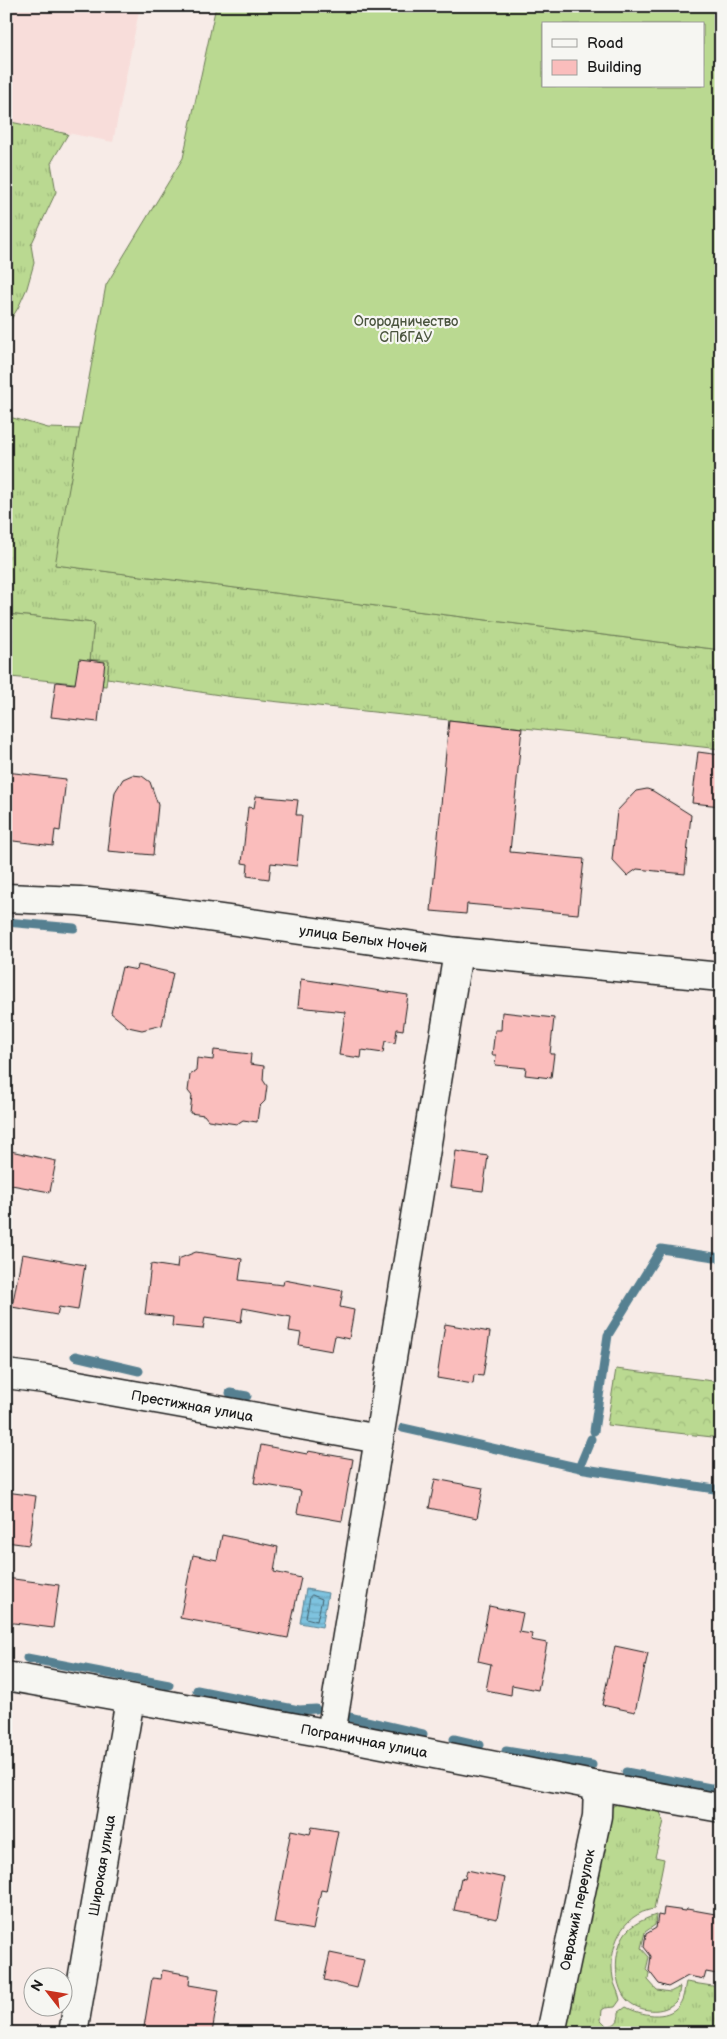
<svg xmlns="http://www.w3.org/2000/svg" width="727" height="2039" viewBox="0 0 727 2039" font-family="'Balsamiq Sans',sans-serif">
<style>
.built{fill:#f8ddda}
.grass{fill:url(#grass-tufts);stroke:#6b7a56}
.forest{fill:url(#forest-crowns);stroke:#6b7a56}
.garden{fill:#bad991;stroke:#6b7a56;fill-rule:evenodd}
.water{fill:url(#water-rules);stroke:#578091}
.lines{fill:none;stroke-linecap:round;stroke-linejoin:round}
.shore{stroke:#435f6a;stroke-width:1}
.stream{stroke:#578091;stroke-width:9}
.building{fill:#fabdbc;stroke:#1c1c1c}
.minor-casing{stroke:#1c1c1c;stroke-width:31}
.minor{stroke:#f6f6f2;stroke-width:28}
.labels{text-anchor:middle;stroke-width:4.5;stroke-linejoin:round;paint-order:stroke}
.park-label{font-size:14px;fill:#4b553f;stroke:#f6f6f2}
.street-label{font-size:14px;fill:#1c1c1c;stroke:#f6f6f2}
</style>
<defs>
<pattern id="grass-tufts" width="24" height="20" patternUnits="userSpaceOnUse" patternTransform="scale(1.25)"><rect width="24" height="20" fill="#bad991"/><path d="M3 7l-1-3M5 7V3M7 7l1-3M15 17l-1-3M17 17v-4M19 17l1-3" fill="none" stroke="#9fba7c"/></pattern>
<pattern id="forest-crowns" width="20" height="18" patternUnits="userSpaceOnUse" patternTransform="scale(1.25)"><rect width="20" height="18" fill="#bad991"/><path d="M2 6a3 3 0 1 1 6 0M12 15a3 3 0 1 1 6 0" fill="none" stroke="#9fba7c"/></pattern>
<pattern id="water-rules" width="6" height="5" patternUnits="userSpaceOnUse" patternTransform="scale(1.25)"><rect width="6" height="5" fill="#7ec3df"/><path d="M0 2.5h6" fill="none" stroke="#6ca7bf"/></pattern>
</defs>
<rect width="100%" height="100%" fill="#f7ebe7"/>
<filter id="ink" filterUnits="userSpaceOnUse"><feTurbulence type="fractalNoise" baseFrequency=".02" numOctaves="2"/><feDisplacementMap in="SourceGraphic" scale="10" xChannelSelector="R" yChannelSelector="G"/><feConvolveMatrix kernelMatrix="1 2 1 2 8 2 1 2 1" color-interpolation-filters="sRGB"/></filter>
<g filter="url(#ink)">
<path class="built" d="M6,6H140L113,142L6,121Z"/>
<path class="grass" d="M6,121L68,134L51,163L56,192L31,245L34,263L27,288L18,308L6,327Z
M6,416L48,428L80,429L56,565L721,650V749L233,697L107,678L109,661L90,660L94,623L6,614Z
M622,1802L658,1808L664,1821L655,1857L664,1859L654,1909C621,1914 608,1948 613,1978C614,1986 619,1992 620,2000L615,2007L605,2008L602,2010L601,2020L607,2026C616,2025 619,2022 619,2012L626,2007C641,2015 667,2021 679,2005C684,1999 684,1990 686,1982L719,1987L721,1980V2033H558L605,1817L613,1806Z
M656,1915L655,1925L645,1932L641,1948L649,1957L646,1970L649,1973L648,1980L657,1990L670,1992L680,1987C679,1992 679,1997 676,2001C664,2015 639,2012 627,2000C612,1984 613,1944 629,1929C637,1922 647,1918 656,1915Z"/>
<path class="forest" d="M616,1369L721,1382V1438L607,1425Z"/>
<path class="garden" d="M216,6H721V650L55,565L106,285L183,158ZM543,24H703V86H543Z
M6,614L94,623L90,660H109L106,686L10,677L6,683Z"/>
<path class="water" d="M306,1589L328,1593L322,1627L300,1623Z"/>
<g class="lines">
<path class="shore" d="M312,1595L322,1599L317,1621L306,1618L310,1597Z"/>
<path class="stream" d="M6,650L8,640
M6,667V668
M6,922L74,928
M75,1356L139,1371
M230,1393L247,1396
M403,1428L585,1469L721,1490
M594,1431L608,1335L661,1249L721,1258
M579,1468L591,1439
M27,1658L169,1685
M197,1690L299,1710L316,1709
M349,1717L423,1734
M454,1739L480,1745
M506,1751L592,1765
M626,1772L721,1790"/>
</g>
<path class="building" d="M79,659L105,662L98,722L51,717L56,682L75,684Z
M449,720L522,728L510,852L584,859L578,914L467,904L466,914L431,911Z
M698,752L721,755V806L692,803Z
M6,772L66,779L60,831L55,830L53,846L6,840Z
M132,775L142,776L150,782L158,805L153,855L108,851L115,792L123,779Z
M647,789L653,791L691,815L685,874L637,869L627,876L612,860L617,811L636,791Z
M256,796L298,800L296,815H302L297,866L271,863L269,879L247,876L248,864L242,863L248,807L254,808Z
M138,965L173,973L162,1025L142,1030L128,1027L111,1013L122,967L137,970Z
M301,979L408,995L403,1030L397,1029L395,1043L385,1041L383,1053L362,1050L361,1058L339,1055L345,1012L298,1007Z
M502,1012L554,1018L550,1054H554L551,1078L525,1075L526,1068L495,1065L496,1055H492L495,1030H501Z
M214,1050L251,1054L250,1064L264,1066L263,1080L267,1086L265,1101L259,1107L257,1122L243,1120L237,1124L208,1120L204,1115L190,1113L192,1096L188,1091L190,1075L196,1071L197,1058L213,1060Z
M6,1150L56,1161L50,1192L6,1184Z
M456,1151L488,1156L483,1191L451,1187Z
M196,1252L242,1259L239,1280L283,1285L284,1280L343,1291L340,1307L354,1310L349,1339L335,1336L332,1351L299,1345L301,1333L289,1331L291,1317L243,1308L241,1322L205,1317L203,1329L172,1326L173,1317L145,1314L151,1264L177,1268L178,1259Z
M22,1254L85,1265L78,1310L59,1307L57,1315L12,1307Z
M445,1324L490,1332L483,1376L474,1375L473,1384L437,1378Z
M261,1445L307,1454L308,1451L353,1459L342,1521L297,1513L301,1491L254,1483Z
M435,1479L483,1488L477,1518L429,1508Z
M6,1492L36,1496L29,1545L6,1542Z
M222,1535L278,1547L274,1572L301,1578L288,1638L180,1618L193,1555L217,1560Z
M6,1578L59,1585L53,1628L6,1622Z
M489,1606L523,1613L519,1632L532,1634L531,1640L547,1643L538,1690L512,1685L511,1695L486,1690L491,1664L478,1661Z
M615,1646L648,1653L635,1712L602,1705Z
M312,1827L338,1831L326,1891L321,1890L313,1930L274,1923L291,1830L310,1834Z
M467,1870L505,1878L497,1919L454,1910L461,1878L465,1879Z
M664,1908L686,1911L687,1909L721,1915V1955L717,1974L706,1972L704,1979L688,1976L668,1987L659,1984L649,1971L651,1956L644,1947L646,1934L656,1928L658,1915L663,1916Z
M330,1953L364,1960L357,1988L324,1980Z
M162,1970L190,1975L189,1985L219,1990L212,2033H143L152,1978L161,1979Z"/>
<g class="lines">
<g class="minor-casing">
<g id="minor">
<path id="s1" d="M6,898L79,901L150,909L458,952L721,977"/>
<path id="s2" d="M6,1374L44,1379L379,1439"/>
<path id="s3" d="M6,1676L331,1734L598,1786L721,1808"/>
<path d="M331,1734L458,952"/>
<path id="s4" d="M73,2033L130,1699"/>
<path id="s5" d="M551,2033L597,1816L598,1786"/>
</g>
</g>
<use href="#minor" class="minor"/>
</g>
</g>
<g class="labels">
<g class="park-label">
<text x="406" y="326">Огородничество<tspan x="406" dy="16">СПбГАУ</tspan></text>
</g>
<g class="street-label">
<text dy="5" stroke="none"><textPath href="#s1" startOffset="360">улица Белых Ночей</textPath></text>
<text dy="5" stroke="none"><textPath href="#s2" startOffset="189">Престижная улица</textPath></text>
<text dy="5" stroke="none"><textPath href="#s3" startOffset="364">Пограничная улица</textPath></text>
<text dy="5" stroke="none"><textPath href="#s4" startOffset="170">Широкая улица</textPath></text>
<text dy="5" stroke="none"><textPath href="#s5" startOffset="126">Овражий переулок</textPath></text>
</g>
</g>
<rect width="727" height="2039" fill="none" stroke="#f6f6f2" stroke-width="25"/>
<rect x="12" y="12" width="702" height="2014" fill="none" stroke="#1c1c1c" stroke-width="2" filter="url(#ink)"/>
<rect x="542" y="22" width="162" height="65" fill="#f6f6f2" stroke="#9f9f9c"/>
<rect x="552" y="39" width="25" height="8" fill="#f6f6f2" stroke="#9f9f9c"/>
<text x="587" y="48" font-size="15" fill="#1c1c1c">Road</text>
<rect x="552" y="60" width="25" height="15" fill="#fabdbc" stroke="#9f9f9c"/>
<text x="587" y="72" font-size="15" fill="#1c1c1c">Building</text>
<g transform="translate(48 1992) rotate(301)"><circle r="24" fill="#f6f6f2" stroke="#9f9f9c"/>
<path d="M0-4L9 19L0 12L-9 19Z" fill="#c8321e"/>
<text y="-8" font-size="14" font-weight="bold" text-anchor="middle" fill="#1c1c1c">N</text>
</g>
</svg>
